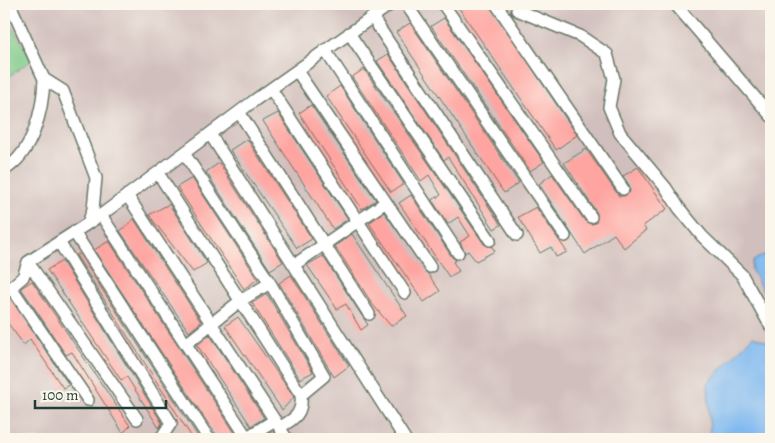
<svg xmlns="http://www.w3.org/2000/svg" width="775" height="443" viewBox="0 0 775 443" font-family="Alegreya,serif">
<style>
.industrial{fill:#d1bfbd}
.green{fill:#7dc988;stroke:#4e835e}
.water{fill:#80b9f0;stroke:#507b92}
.building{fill:#fea5a1}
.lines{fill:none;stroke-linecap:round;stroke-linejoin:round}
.minor-casing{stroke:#687767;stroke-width:14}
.minor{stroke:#fff;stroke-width:11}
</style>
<rect width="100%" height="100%" fill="#fbf7ec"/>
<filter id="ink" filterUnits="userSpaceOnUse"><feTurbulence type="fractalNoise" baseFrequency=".02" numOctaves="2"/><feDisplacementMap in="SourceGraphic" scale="10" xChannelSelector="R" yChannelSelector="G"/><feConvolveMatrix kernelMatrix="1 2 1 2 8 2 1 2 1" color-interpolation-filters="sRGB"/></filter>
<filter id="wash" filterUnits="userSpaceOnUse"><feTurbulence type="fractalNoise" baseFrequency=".0096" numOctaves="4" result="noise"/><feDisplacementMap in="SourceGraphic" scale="20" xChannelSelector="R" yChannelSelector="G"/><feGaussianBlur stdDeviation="1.12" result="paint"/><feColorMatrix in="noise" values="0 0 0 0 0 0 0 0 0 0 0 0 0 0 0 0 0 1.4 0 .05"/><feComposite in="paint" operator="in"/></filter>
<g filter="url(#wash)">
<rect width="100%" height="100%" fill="#efe3c5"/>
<path class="industrial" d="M4,4H771V439H4Z"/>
<path class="green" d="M4,13L32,60L4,80Z"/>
<path class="water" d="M771,251V306L751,269L753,261Z
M753,336L771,343V439H710L708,383Z"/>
<g id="blocks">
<path class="building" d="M466,4H489L577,135L556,150L459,8Z
M444,18L544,162L530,171L431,26Z
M410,23L519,183L504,193L396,32Z
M388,54L501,225L494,229L448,157L444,160L377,61Z
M364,69L484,244L492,247L495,251L476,261L468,251L465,253L460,242L470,236L458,217L448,224L432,200L441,195L429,175L421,181L352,77Z
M340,86L404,184L391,192L326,96Z
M311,105L376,200L362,209L299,113Z
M278,113L348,219L333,229L263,121Z
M247,139L312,239L297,248L230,150Z
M586,149L619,196H624L630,192L629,185L623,176L638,167L667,209L643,226L646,230L624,248L614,234L585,254L539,184L552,174L585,221L591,224L596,223L597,213L564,163Z
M219,163L283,262L270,270L206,172Z
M192,178L258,279L244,289L177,187Z
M411,195L452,257L456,260L453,262L459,271L449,277L399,203Z
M169,204L207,263L193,272L149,215Z
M536,207L567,252L556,257L551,247L540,253L518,217Z
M384,212L440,291L424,302L369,223Z
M134,219L201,322L189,332L120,231Z
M352,234L407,316L391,326L373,305L335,246Z
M109,241L237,436L232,439H220L209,425L94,250Z
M79,254L197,435L193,439L76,255Z
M323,256L368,325L361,330L346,304L337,309L307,265Z
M62,261L162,423L159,428L127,377L121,380L47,270Z
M291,275L349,366L334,377L279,283Z
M32,281L130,426L123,433L72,352L66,355L21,288Z
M267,294L313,372L300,379L252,303Z
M10,298L69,385L63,388L30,339L24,345L4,318V301Z
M238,317L294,397L282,410L225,326Z
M210,335L264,418L251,426L197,345Z
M273,431L278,439H258L262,437Z"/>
</g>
</g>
<g filter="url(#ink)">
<use href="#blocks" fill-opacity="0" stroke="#687767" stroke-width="1"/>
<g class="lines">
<g class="minor-casing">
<path id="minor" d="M8,4L13,11L44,79L63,91L96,178L93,209L88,223
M406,4L565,236
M443,4L591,217
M496,4L623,189
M675,4L771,116
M517,10L580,36L607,54L614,79L609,107L620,133L666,188L679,208L702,236L742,275L771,327
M372,17L517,235
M349,33L490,240
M325,50L458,253
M297,71L430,267
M271,89L405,293
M239,112L369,314
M210,134L405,439
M184,153L270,283L324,376L301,395C303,413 295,419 280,427
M4,170C33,153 43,110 44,79
M158,173L301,395
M127,195L287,439
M101,215L248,439
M74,232L209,439
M59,242L171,423L161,438
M28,262L137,419
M294,265L386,202
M11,287L88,400
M4,293L23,277L28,262L101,215L255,100L391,4
M186,344L240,301L270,283
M244,439L275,420"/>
</g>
<use href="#minor" class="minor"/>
</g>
</g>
<rect width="775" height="443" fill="none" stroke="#fbf7ec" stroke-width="20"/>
<path d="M35 400v8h131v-8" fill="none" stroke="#1f3d34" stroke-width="2.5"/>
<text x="42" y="400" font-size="15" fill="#1f3d34" stroke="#fbf7ec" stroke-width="4" paint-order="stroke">100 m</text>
</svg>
